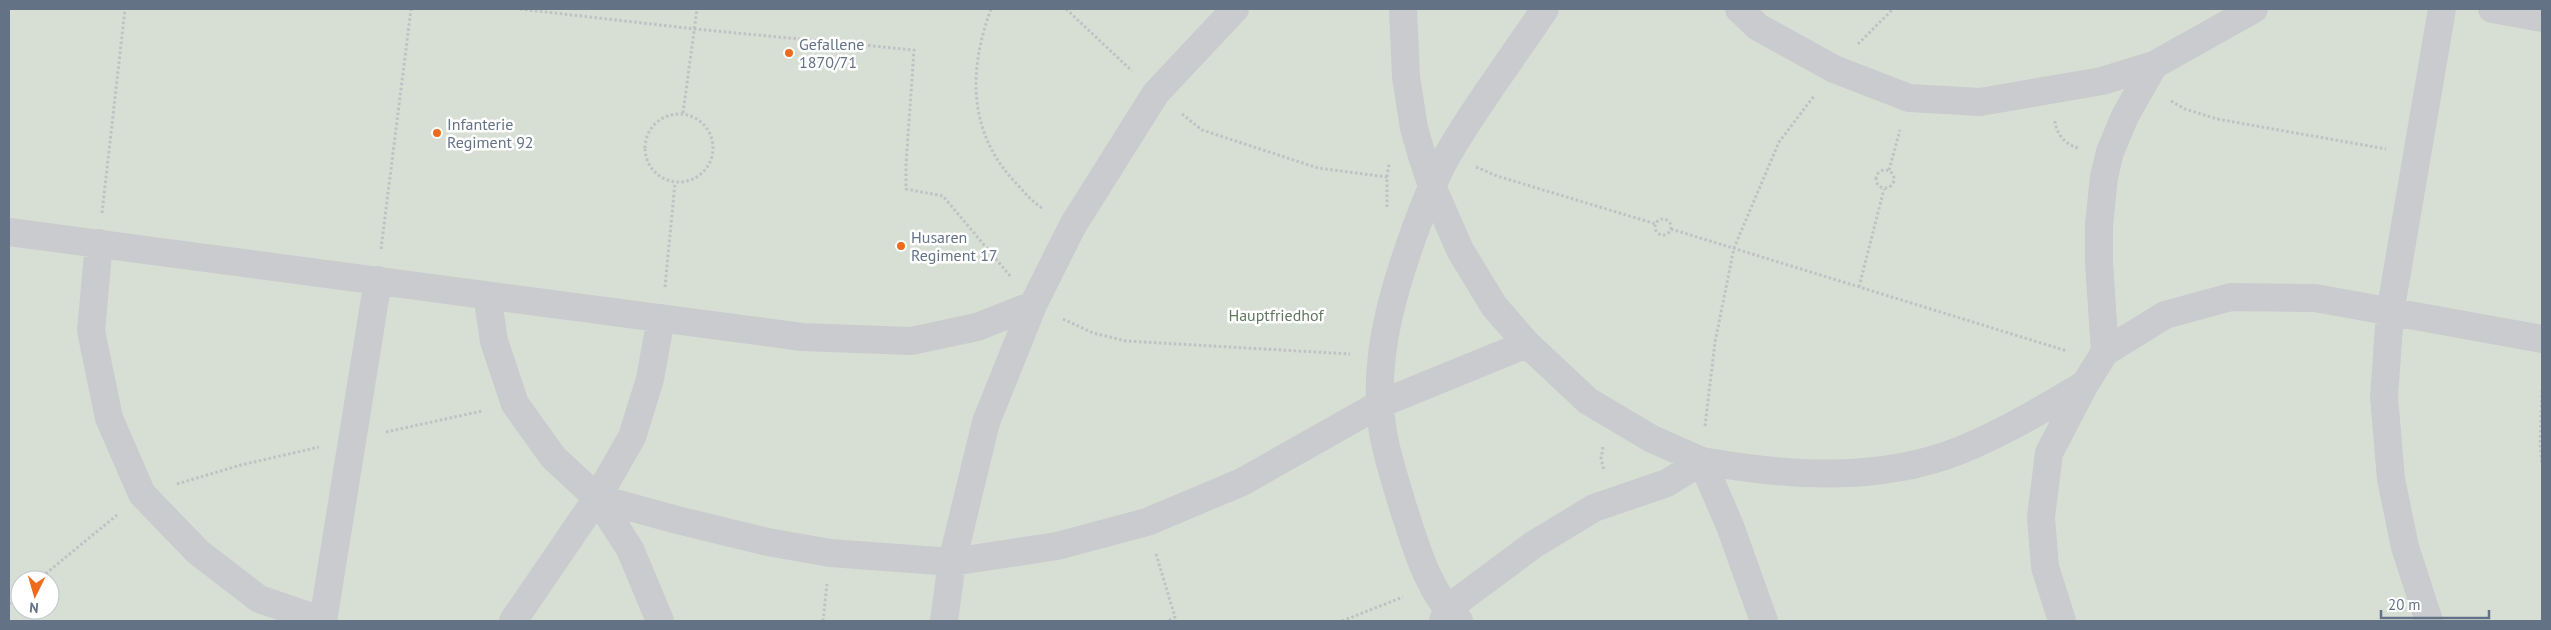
<svg xmlns="http://www.w3.org/2000/svg" width="2551" height="630" viewBox="0 0 2551 630" font-family="'PT Sans',sans-serif">
<style>
.green{fill:#d7dfd4;fill-rule:evenodd}
.lines{fill:none;stroke-linecap:round;stroke-linejoin:round}
.path{stroke:#c0c1c4;stroke-width:3;stroke-dasharray:2.5 2.5;stroke-linecap:butt}
.minor{stroke:#c9cbcf;stroke-width:28}
.poi-dot{fill:#ee6a1c;stroke:#fff;stroke-width:2}
.labels{text-anchor:middle;stroke-width:5;stroke-linejoin:round;paint-order:stroke}
.poi-label{font-size:16px;fill:#647286;stroke:#fff;text-anchor:start}
.park-label{font-size:16px;fill:#61785f;stroke:#fff}
</style>
<rect width="100%" height="100%" fill="#f6f7f3"/>
<path class="green" d="M9,9H2542V621H9ZM20,580H50V610H20Z"/>
<g class="lines">
<path class="path" d="M520,9L695,29L914,50L906,164V189L943,196L1011,277
M991,9C968,71 968,133 1016,183C1025,193 1033,203 1044,209
M1066,9L1132,71
M1858,44L1893,9
M2171,101L2185,109L2217,119L2386,149
M683,113L697,9
M645 148a34 34 0 1 1 68 0a34 34 0 1 1-68 0Z
M1182,114L1202,130L1318,168L1387,177
M2055,121C2056,134 2066,145 2078,148
M1476,167L1497,176L1656,224
M1876 179a9 9 0 1 1 18 0a9 9 0 1 1-18 0Z
M1889,170L1900,130
M1387,207V177L1389,164
M102,213L125,9
M1655 227a8 8 0 1 1 16 0a8 8 0 1 1-16 0Z
M1671,229L2067,351
M381,249L411,9
M665,287L675,183
M1859,287L1884,189
M1063,319L1093,333L1126,341L1350,354
M2542,390L2540,444L2542,464
M1705,426L1715,342L1734,248L1779,142L1814,96
M386,432L482,411
M1603,447L1601,459L1604,470
M177,484L241,465L319,447
M1156,554L1175,617L1168,621
M38,580L117,515
M9,604L20,595
M823,621L827,584
M1342,621L1403,597"/>
<path class="minor" d="M1403,9L1406,77L1414,128L1422,156L1432,186L1460,250L1494,306L1527,344L1588,401L1652,439L1702,461L1730,526L1764,621
M1739,9L1758,27L1834,69L1909,98L1980,102L2102,81L2154,65L2254,9
M2492,9L2542,18
M9,232L802,337L911,341L977,327L1033,305
M99,243L91,331L109,418L142,494L198,552L259,599L324,621
M487,295L494,341L515,404L553,457L597,498L677,520L768,542L830,553L952,562L1057,546L1147,522L1242,482L1380,404L1527,344
M2105,352L2165,315L2231,297L2315,298L2542,339
M597,498L630,549L660,621
M323,621L378,280
M513,621L597,498L632,437L650,379L661,318
M944,621L952,562L986,422L1033,305L1073,225L1156,93L1235,9
M1443,621L1447,609L1533,545L1594,508L1667,483L1702,461C1787,476 1879,483 1961,450C2005,432 2045,408 2085,384
M1459,621C1428,592 1416,547 1403,507C1393,473 1381,439 1380,404C1377,344 1395,286 1415,230C1425,204 1434,178 1448,154C1477,104 1513,57 1545,9
M2062,621L2045,567L2041,517L2049,453L2085,384L2105,352L2099,263V225L2104,177L2110,152L2125,116L2154,65
M2429,621L2405,547L2391,479L2384,397L2390,313L2442,9"/>
</g>
<g class="poi-dot">
<circle cx="789" cy="53" r="5"/>
<circle cx="437" cy="133" r="5"/>
<circle cx="901" cy="246" r="5"/>
</g>
<g class="labels">
<g class="poi-label">
<text x="799" y="50">Gefallene<tspan x="799" dy="18">1870/71</tspan></text>
<text x="447" y="130">Infanterie<tspan x="447" dy="18">Regiment 92</tspan></text>
<text x="911" y="243">Husaren<tspan x="911" dy="18">Regiment 17</tspan></text>
</g>
<g class="park-label">
<text x="1276" y="321">Hauptfriedhof</text>
</g>
</g>
<rect width="2551" height="630" fill="none" stroke="#647286" stroke-width="20"/>
<g transform="translate(35 595) rotate(185)"><circle r="24" fill="#ffffff" stroke="#c1c7cf"/>
<path d="M0-4L9 19L0 12L-9 19Z" fill="#ee6a1c"/>
<text y="-8" font-size="14" font-weight="bold" text-anchor="middle" fill="#647286">N</text>
</g>
<path d="M2381 610v8h108v-8" fill="none" stroke="#647286" stroke-width="2.5"/>
<text x="2388" y="610" font-size="15" fill="#647286" stroke="#ffffff" stroke-width="4" paint-order="stroke">20 m</text>
</svg>
